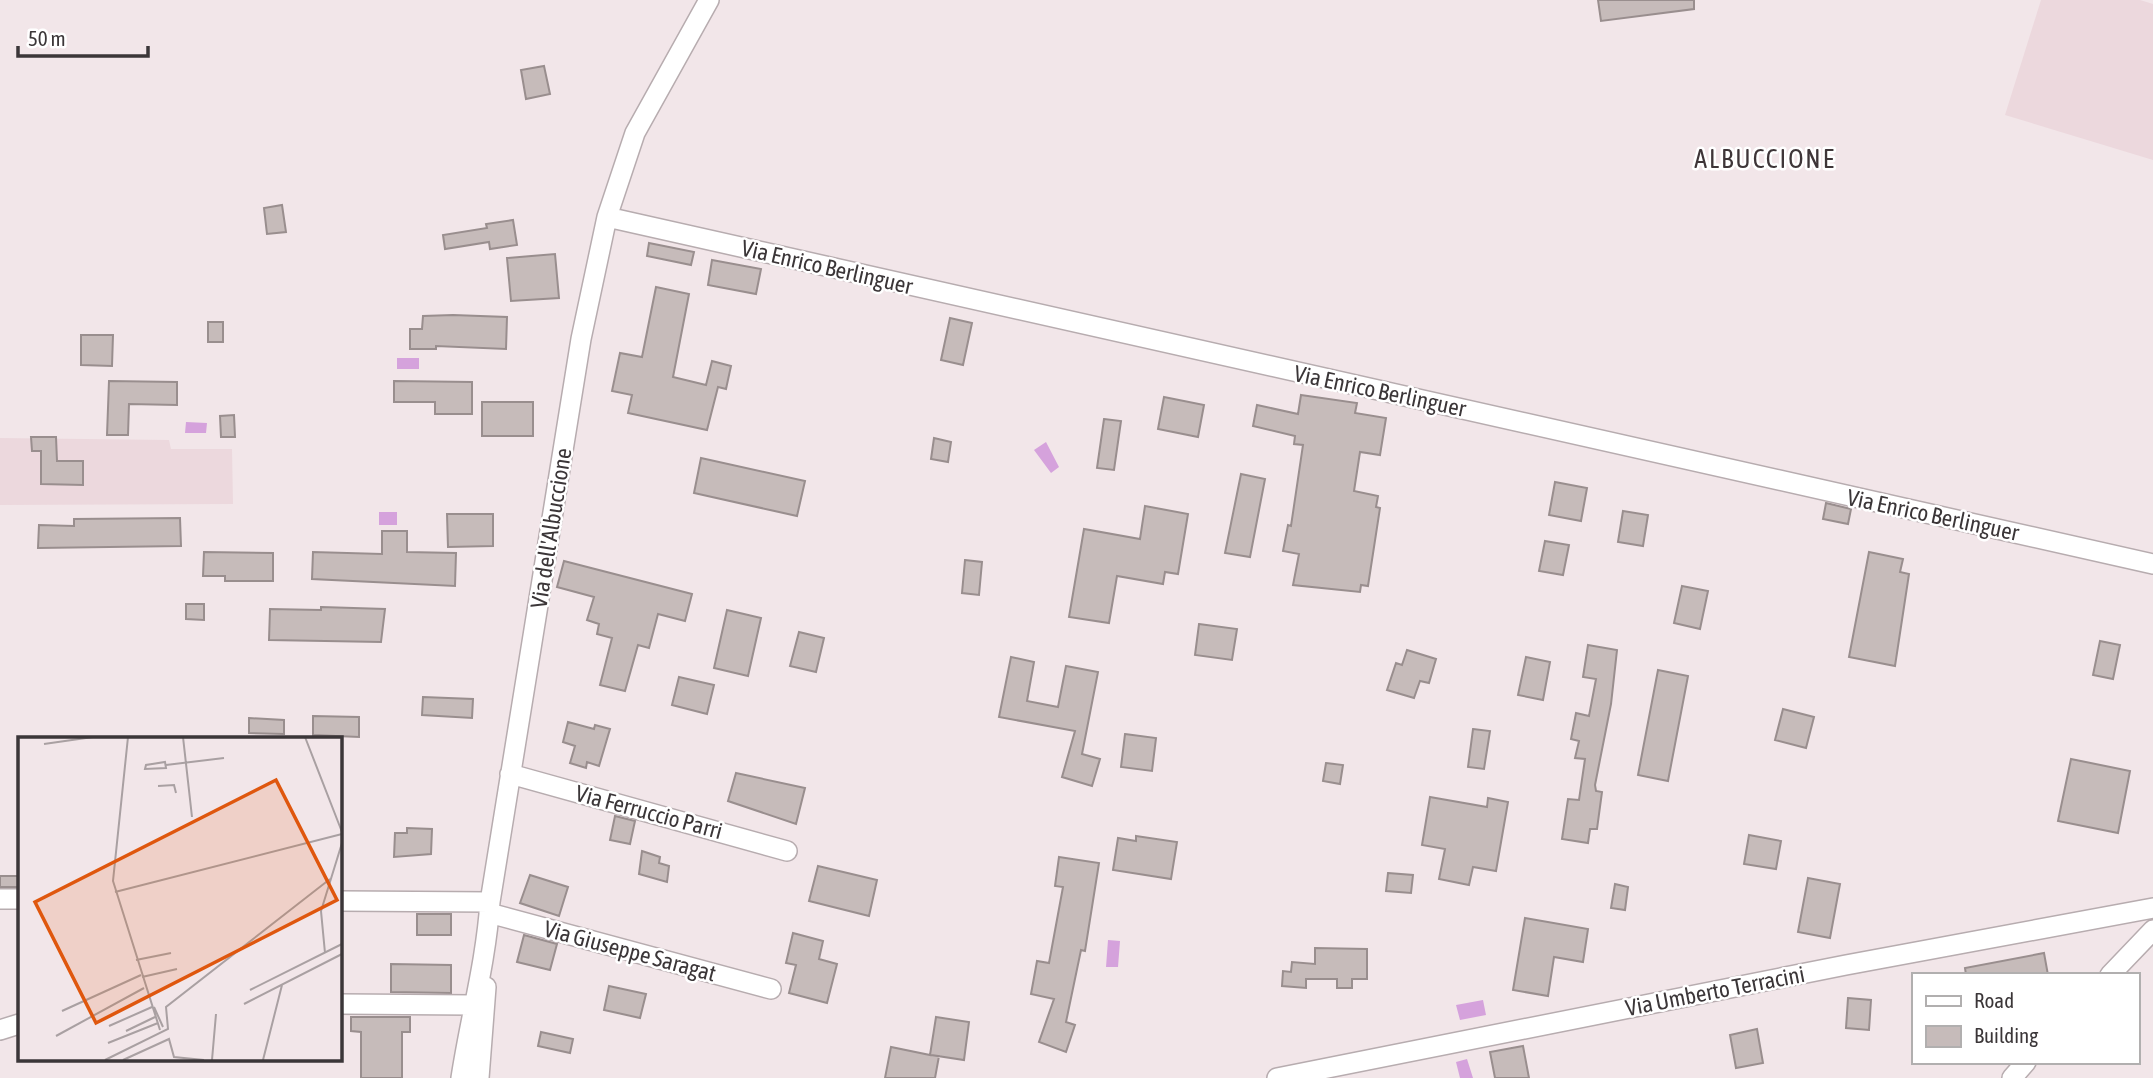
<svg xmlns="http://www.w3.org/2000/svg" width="2153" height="1078" viewBox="0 0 2153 1078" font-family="'Asap Condensed',sans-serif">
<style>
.built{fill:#ecd8dd}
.water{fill:#d5a2dc}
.building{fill:#c6bbba;stroke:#998e8e;stroke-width:2}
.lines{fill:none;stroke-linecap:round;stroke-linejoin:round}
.street-casing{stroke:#b7acaf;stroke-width:22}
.street{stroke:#fff;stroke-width:19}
.labels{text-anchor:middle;stroke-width:5;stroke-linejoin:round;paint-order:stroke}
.street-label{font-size:23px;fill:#3b3638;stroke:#fff}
.quarter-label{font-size:26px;letter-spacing:2px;fill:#3e3538;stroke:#fff}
.inset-road{fill:none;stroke:#a9a0a2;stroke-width:2}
.view{fill:#df570e;fill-opacity:0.15;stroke:#df570e;stroke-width:3.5}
.inset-edge{fill:none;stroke:#3b3638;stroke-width:3.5}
</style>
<rect width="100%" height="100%" fill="#f2e6e9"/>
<path class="built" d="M2041,0H2140L2153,4V160L2005,115Z
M0,438L169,440L171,449H232L233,504L0,505Z"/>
<path class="water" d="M397,358H419V369H397Z
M186,422L207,423L206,433H185Z
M1046,442L1059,467L1051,473L1034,450Z
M379,512H397V525H379Z
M1108,940L1120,941L1118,967H1106Z
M1483,1000L1486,1015L1460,1020L1456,1005Z
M1467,1059L1473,1078H1460L1456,1062Z"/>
<path class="building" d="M1598,0H1694V9L1601,21Z
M544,66L550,94L526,99L521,70Z
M282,205L286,232L267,234L264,208Z
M513,220L517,245L490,249L489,242L445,249L443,235L487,228L486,224Z
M649,243L694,252L691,265L647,256Z
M555,254L559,298L511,301L507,258Z
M712,260L761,269L756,294L708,285Z
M656,287L689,294L673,377L706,385L712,361L731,366L726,389L718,387L707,430L628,413L632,395L612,391L620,353L642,357Z
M453,315L507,317L506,349L436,346V349H410V329H422L423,316Z
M950,318L972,323L963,365L941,360Z
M208,322H223V342H208Z
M81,335H113L112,366L81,365Z
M109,381L177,382V405L129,404L128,435H107Z
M394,381L472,382V414H435V402H394Z
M1301,395L1357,403L1355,413L1386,418L1380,455L1360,452L1354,491L1378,496L1376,507L1380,508L1368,586L1361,585L1360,592L1293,585L1299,554L1283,551L1288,525L1291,526L1303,445L1294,444L1295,436L1253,426L1257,405L1298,414Z
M1164,397L1204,405L1198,437L1158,429Z
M482,402H533V436H482Z
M234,415L235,437H221L220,416Z
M1104,419L1121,421L1114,470L1097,468Z
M31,437H56L57,461H83V485L41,484V451H32Z
M934,438L951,442L948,462L931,459Z
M701,458L805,481L797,516L694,493Z
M1241,474L1265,479L1250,557L1225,553Z
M1555,482L1587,488L1581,521L1549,515Z
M1826,503L1851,509L1848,524L1823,519Z
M1145,506L1188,514L1178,574L1165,572L1163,584L1117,576L1109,623L1069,617L1084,529L1140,539Z
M1623,511L1648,515L1643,546L1618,542Z
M447,514H493V546L448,547Z
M180,518L181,546L38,548L39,525L74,526V519Z
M382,531H407V552L456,553L455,586L312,579L313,552L382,554Z
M1545,541L1569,545L1563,575L1539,571Z
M204,552L273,553V581H225V576H203Z
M1869,552L1903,559L1900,572L1909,574L1895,666L1849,657Z
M965,560L982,562L979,595L962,593Z
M564,561L692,594L685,621L658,614L649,648L638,645L625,691L600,685L612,638L597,634L599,624L587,620L594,597L557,587Z
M1682,586L1708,591L1700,629L1674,623Z
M186,604H204V620L186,619Z
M321,607L385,609L381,642L269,640L270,609L321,610Z
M727,610L761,618L748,676L714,668Z
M1199,624L1237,629L1232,660L1195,655Z
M799,632L824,638L816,672L790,666Z
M2100,641L2120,645L2113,679L2093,675Z
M1588,645L1617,650L1611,704L1595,785L1596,791L1602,792L1597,829H1590L1588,843L1562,839L1568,799L1579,800L1585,759L1575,758L1579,741L1571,739L1576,713L1589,716L1596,679L1583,677Z
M1407,650L1436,659L1429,683L1420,681L1414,698L1387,690L1396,663L1402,665Z
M1011,657L1034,662L1027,701L1058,707L1066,666L1098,672L1082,754L1100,759L1092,786L1062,777L1075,731L999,717Z
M1526,657L1550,662L1543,700L1518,695Z
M1658,670L1688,676L1668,781L1638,775Z
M679,677L714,685L707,714L672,705Z
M423,697L473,699L472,718L422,715Z
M1783,709L1814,717L1806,748L1775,740Z
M313,716L359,717V737L313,735Z
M249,718L284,720V734L249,733Z
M568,722L594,729L595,725L610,729L599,766L587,762L586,768L570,763L575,746L563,742Z
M1473,729L1490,731L1484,769L1468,767Z
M1125,734L1156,738L1152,771L1121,767Z
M2071,759L2130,771L2118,833L2058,821Z
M1326,763L1343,765L1340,784L1323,781Z
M736,773L805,788L796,824L728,801Z
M1430,797L1487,807L1488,798L1508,802L1496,871L1473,867L1469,885L1439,879L1445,849L1422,845Z
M615,816L635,821L630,844L610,840Z
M407,828L432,829L431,854L394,857L395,833H407Z
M1749,835L1781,841L1776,869L1744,864Z
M1136,836L1177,842L1171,879L1113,870L1118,838L1136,841Z
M642,851L660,857L659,863L669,866L667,882L639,874Z
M1059,857L1099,863L1085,951L1081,950L1066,1022L1075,1025L1066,1052L1039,1042L1054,999L1031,994L1037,961L1049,963L1063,887L1055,886Z
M818,866L877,880L869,916L809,901Z
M1388,873L1413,875L1411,893L1386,891Z
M530,875L568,887L559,916L520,903Z
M0,876H19V887H0Z
M1808,878L1840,884L1830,938L1798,932Z
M1615,884L1628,887L1625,910L1611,908Z
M417,914H451V935H417Z
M1525,918L1588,929L1583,962L1554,957L1548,996L1513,990Z
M793,933L823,941L819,959L837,964L827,1003L789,993L796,965L786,963Z
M524,935L557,944L550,970L517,962Z
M1315,948L1367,949V979H1352V988H1337V979H1306V988L1282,986L1283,971L1291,972L1292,962L1315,964Z
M2044,953L2048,975H1966L1965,968Z
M391,964L451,965V993L391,992Z
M609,986L646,994L640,1018L604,1010Z
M1848,998L1871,1000L1869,1030L1846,1028Z
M351,1017H410V1032H402V1078H361V1032L351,1031Z
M936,1017L969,1022L964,1060L931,1055L939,1056L935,1078H885L891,1047L930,1055Z
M1757,1029L1763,1063L1736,1068L1730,1035Z
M541,1032L573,1039L570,1053L538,1046Z
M1523,1046L1529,1078H1495L1490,1052Z"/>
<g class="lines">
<g class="street-casing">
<path id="street" d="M607,217L2153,564
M510,774L787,851
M0,899H19
M340,901L490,902
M489,913L771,989
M2110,975L2153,930
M340,1004L472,1005
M0,1030L19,1024
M461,1078C470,1019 486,962 490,902L581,339L607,217L635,133L709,0
M479,1078L486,987
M1277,1078L1846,965L2153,908
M2012,1078L2026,1062"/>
</g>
<use href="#street" class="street"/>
</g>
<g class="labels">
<g class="street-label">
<text transform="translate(827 267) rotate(13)" y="8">Via Enrico Berlinguer</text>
<text transform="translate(1380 391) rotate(12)" y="8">Via Enrico Berlinguer</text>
<text transform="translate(1933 515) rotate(12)" y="8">Via Enrico Berlinguer</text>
<text transform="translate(551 528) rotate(-81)" y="8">Via dell'Albuccione</text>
<text transform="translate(649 812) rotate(15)" y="8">Via Ferruccio Parri</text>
<text transform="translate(630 951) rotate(15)" y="8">Via Giuseppe Saragat</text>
<text transform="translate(1715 991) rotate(-11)" y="8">Via Umberto Terracini</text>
</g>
<g class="quarter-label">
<text x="1765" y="168">ALBUCCIONE</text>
</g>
</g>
<g transform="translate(18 737)">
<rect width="324" height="324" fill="#f2e6e9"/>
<path class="inset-road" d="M110,0L95,144L142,293M165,0L174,80M287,0L324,95M26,7L75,0M147,25L148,31L127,32L128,28ZM148,28L206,21M140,49L156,48L158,56M97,155L324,97M307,216L303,174L324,106M118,223L153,216M124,240L159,232M232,253L324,207M226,267L324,217M136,270L145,290M44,274L123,238M91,289L134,270M108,294L137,280M38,299L126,251M90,306L140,286M87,323L150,292L148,270L312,142M105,323L151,302L156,320L186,323M194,323L198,277M245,323L264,248"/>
<path class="view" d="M258,43L319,163L78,286L17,165Z"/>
<rect width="324" height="324" class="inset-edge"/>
</g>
<rect x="1912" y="973" width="228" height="91" fill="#ffffff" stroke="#b1afaf" stroke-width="2"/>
<rect x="1926" y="996" width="35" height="10" fill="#ffffff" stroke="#b1afaf" stroke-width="2"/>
<text x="1974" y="1008" font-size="21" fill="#3b3638">Road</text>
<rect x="1926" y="1026" width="35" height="21" fill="#c6bbba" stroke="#b1afaf" stroke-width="2"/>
<text x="1974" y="1043" font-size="21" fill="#3b3638">Building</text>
<path d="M18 46v10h130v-10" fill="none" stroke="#3b3638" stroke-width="3.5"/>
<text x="28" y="46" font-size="21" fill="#3b3638" stroke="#ffffff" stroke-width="5" paint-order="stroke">50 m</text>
</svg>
